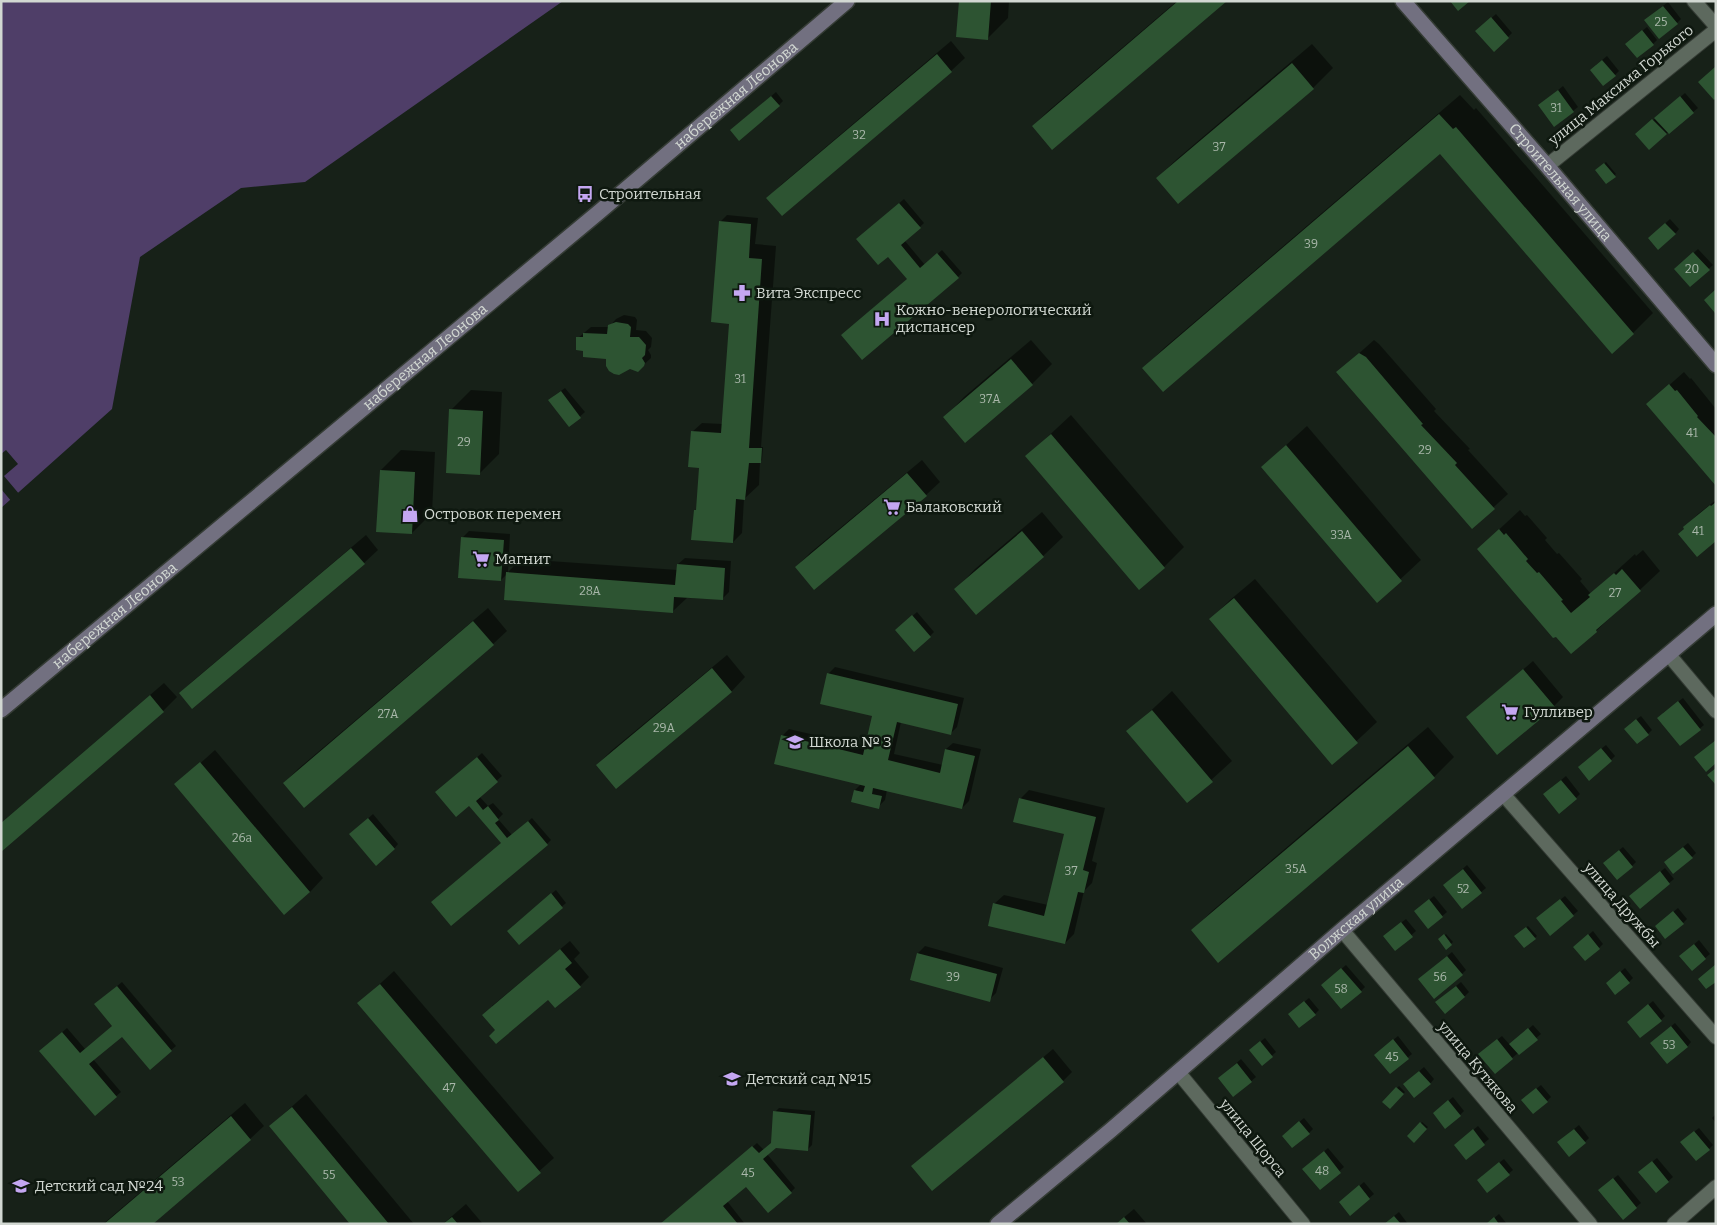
<svg xmlns="http://www.w3.org/2000/svg" width="1717" height="1225" viewBox="0 0 1717 1225" font-family="Bitter,serif">
<style>
.water{fill:#4f3e68}
.pier{fill:#172118}
.shadow{fill:#0007}
.building{fill:#2d5432}
.lines{fill:none;stroke-linecap:round;stroke-linejoin:round}
.street-casing{stroke:#353c35;stroke-width:16}
.secondary-casing{stroke:#353c35;stroke-width:18}
.street{stroke:#5d695e;stroke-width:14}
.secondary{stroke:#727080;stroke-width:15}
.labels{text-anchor:middle;stroke-width:5;stroke-linejoin:round;paint-order:stroke}
.number-label{font-size:12px;fill:#a9b7aa}
.street-label{font-size:15px;fill:#d2d8d2;stroke:#0e180f}
.poi-label{font-size:15px;fill:#d2d8d2;stroke:#0e180f;text-anchor:start}
</style>
<rect width="100%" height="100%" fill="#172118"/>
<path class="water" d="M1,1H563L305,182L241,188L140,257L112,409L1,508Z"/>
<path class="pier" d="M6,450L18,464L4,476L20,495L12,502L1,489V454Z"/>
<path class="shadow" d="M960,1H1009L1008,18L988,38Z
M1177,1H1225L1033,126L1047,112Z
M1668,2L1681,19L1677,23L1650,16Z
M1496,14L1512,33L1508,37L1481,27Z
M1647,27L1657,40L1653,44L1631,40Z
M951,41L965,58L951,71L782,215L768,198L782,184Z
M1312,44L1333,68L1313,88L1157,178L1177,159Z
M1607,56L1619,71L1615,75L1596,65Z
M1563,86L1578,107L1555,125L1540,105Z
M776,92L783,101L779,105L736,126Z
M1685,93L1698,108L1649,148L1637,134Z
M1460,95L1474,110L1476,108L1653,313L1633,333L1440,152L1144,368L1164,348Z
M1606,162L1616,174L1606,182L1596,170Z
M904,199L924,223L905,241L925,265L942,250L962,273L958,277L909,279L888,255L862,235Z
M727,215L758,218L755,244L776,246L761,447H763L762,460L760,462L759,485L744,499L742,533L733,542L695,511L697,508L701,467L692,432L702,423L723,424L730,321L720,222Z
M1670,219L1679,229L1675,234H1654Z
M1698,249L1713,265L1690,285L1680,265Z
M624,315L635,317L637,320L636,330L646,331L652,338L651,347L648,350L651,355V358L637,371L584,350L578,338L591,327H609L616,319Z
M1031,340L1052,364L1032,384L945,417L964,397Z
M1374,340L1379,344L1436,409L1434,411L1470,449L1468,450L1508,494L1472,527L1338,372Z
M1684,372L1690,379L1691,378L1716,409V484L1648,404Z
M565,388L585,412L570,425L554,396Z
M471,390L502,392L499,454L479,474L451,410Z
M1071,415L1184,547L1164,567L1027,456Z
M1307,426L1421,560L1377,601L1262,467Z
M401,450L435,452L432,513L412,533L381,470Z
M922,460L940,482L926,495L796,567L810,553Z
M1716,500V540L1685,528V527L1698,514Z
M1520,510L1525,516L1527,515L1547,538L1545,540L1557,554L1559,553L1582,579L1580,581L1591,594L1635,554L1636,556L1643,550L1660,571L1596,631L1478,549Z
M1042,512L1063,537L1043,556L956,589L975,569Z
M469,531L510,534L508,572L521,559L678,570V564L685,558L731,561L729,592L722,599L687,598L673,611L508,573L501,580L462,538Z
M366,535L378,550L364,563L180,693L194,680Z
M1255,579L1377,722L1333,763L1210,620L1230,600Z
M488,608L507,631L493,644L284,783L298,769Z
M917,612L934,632L930,636L901,626Z
M727,655L745,677L732,691L616,787L597,765L611,751Z
M1533,661L1563,697L1554,706L1467,717Z
M835,667L964,698L957,727L950,734L901,722L894,754L943,765L946,749L953,743L981,749L969,801L962,808L887,790L885,800L878,807L855,790L861,784L782,736L789,729L866,747L874,715L828,674Z
M164,683L177,697L163,711L1,851V823Z
M1172,691L1232,761L1187,802L1128,732Z
M1683,698L1704,725L1680,745L1663,713Z
M1641,716L1652,730L1648,734L1630,724Z
M1428,727L1454,757L1434,777L1193,930L1212,911Z
M1606,745L1615,756L1611,760L1583,763Z
M215,750L323,878L310,892L176,785Z
M482,753L502,776L479,796L488,806L493,803L503,814L498,819L512,835L532,818L551,840L547,844L502,843L469,804L441,788Z
M1566,776L1580,794L1576,798L1549,790Z
M1029,790L1105,808L1092,861L1097,863L1092,883L1084,891L1074,934L1065,943L994,904L1004,895L1048,905L1065,833L1020,799Z
M373,814L398,844L394,849L355,830Z
M1688,843L1696,853L1692,857L1669,858Z
M1623,847L1636,862L1632,866L1608,859Z
M1467,865L1486,888L1463,907L1449,881Z
M1665,868L1674,879L1669,883L1635,892Z
M556,890L566,903L519,943L513,926Z
M1434,896L1447,912L1429,927L1420,907Z
M1565,896L1578,911L1573,915L1542,914Z
M1678,908L1687,919L1683,923L1661,922Z
M1406,919L1416,931L1396,949L1389,932Z
M1528,926L1537,936L1524,947L1516,936Z
M1593,931L1603,944L1599,948L1579,943Z
M1446,934L1453,942L1446,948L1439,940Z
M1699,940L1710,954L1692,969L1685,952Z
M570,941L580,953L574,959L589,977L580,986L548,998L496,1030L492,1006Z
M925,946L1003,968L996,993L989,1000L911,979L918,953Z
M1452,952L1466,970L1462,974L1424,975Z
M1346,965L1365,987L1361,991L1327,981Z
M1625,968L1633,978L1629,982L1612,979Z
M394,971L554,1158L518,1190L359,1003Z
M122,982L176,1046L150,1068L122,1035L93,1059L121,1092L95,1114L45,1047L67,1028L85,1049L114,1025L100,1000Z
M1461,982L1469,992L1465,996L1441,998Z
M1309,998L1319,1010L1315,1014L1294,1010Z
M1653,1001L1665,1016L1661,1020L1633,1017Z
M1675,1023L1691,1042L1687,1047L1656,1039Z
M1533,1025L1541,1034L1495,1072L1484,1050L1502,1036L1510,1045Z
M1398,1036L1412,1054L1390,1072L1380,1051Z
M1265,1038L1276,1052L1262,1064L1255,1046Z
M1053,1049L1072,1072L1063,1081L913,1166Z
M1241,1059L1256,1077L1234,1096L1224,1074Z
M1424,1067L1434,1079L1430,1084L1409,1080Z
M1541,1085L1551,1097L1547,1101L1527,1096Z
M1399,1086L1405,1092L1390,1107L1384,1102Z
M306,1094L414,1224H352L270,1126Z
M1453,1097L1464,1111L1460,1115L1438,1109Z
M245,1103L264,1126L250,1139L151,1224H103Z
M779,1108L815,1111L812,1145L807,1150L775,1147L767,1154L795,1188L791,1192L746,1185L727,1201L745,1224H661L757,1143L764,1150L772,1143L775,1112Z
M1716,1114V1123L1712,1118Z
M1304,1118L1313,1129L1309,1133L1287,1132Z
M1422,1122L1428,1127L1414,1141L1409,1136Z
M1579,1125L1589,1138L1585,1142L1563,1138Z
M1478,1126L1489,1139L1466,1158L1460,1141Z
M1699,1128L1713,1145L1709,1149L1686,1138Z
M1328,1148L1344,1167L1320,1188L1308,1165Z
M1657,1158L1673,1177L1656,1192L1644,1168Z
M1504,1159L1513,1170L1487,1191L1482,1176Z
M1618,1175L1641,1203L1623,1218L1604,1186Z
M1364,1182L1374,1194L1350,1214L1345,1198Z
M466,1204L483,1224H443L444,1223Z
M1134,1209L1147,1224H1116Z
M1399,1212L1408,1224H1384Z
M1499,1214L1507,1224H1487Z"/>
<path class="building" d="M959,1H991L988,40L956,37Z
M1178,1H1227L1052,150L1032,126Z
M1450,1H1470L1458,11Z
M1663,6L1678,24L1659,39L1644,20Z
M1491,17L1509,38L1494,52L1475,31Z
M1642,30L1654,45L1637,58L1625,44Z
M937,54L952,72L782,216L766,198Z
M1602,60L1616,76L1603,86L1590,70Z
M1292,63L1314,89L1178,204L1156,178Z
M1715,67L1716,98L1714,100L1698,82Z
M1558,90L1574,112L1554,127L1538,105Z
M771,96L780,106L739,141L730,130Z
M1680,96L1694,113L1669,134L1654,118Z
M1439,114L1453,129L1456,127L1634,334L1612,354L1440,154L1163,392L1142,368Z
M1652,119L1667,134L1649,150L1635,134Z
M1604,163L1616,177L1606,184L1595,170Z
M899,203L921,228L901,245L920,268L937,253L959,278L862,360L841,335L907,279L888,257L878,265L856,239Z
M719,221L751,224L749,258L762,259L749,448H762L761,463H749L745,500L736,499L733,543L691,540L694,510H696L699,468L688,467L691,431L721,433L729,324L711,322Z
M1665,223L1676,234L1658,250L1648,238Z
M1693,252L1710,270L1690,287L1674,269Z
M1716,289V312L1715,313L1704,300Z
M616,322L628,324L631,327L630,337H639L646,345L645,355L642,358L645,363L644,366L638,372L630,369L619,375L614,374L609,371L606,366V359L583,357V351L576,350V337H583V333L607,334L608,325Z
M1359,353L1366,357L1423,424L1421,425L1457,463L1455,465L1495,509L1472,529L1336,372Z
M1011,359L1033,385L965,443L943,417Z
M1669,384L1675,391L1677,390L1698,416L1697,417L1716,437V486L1646,404Z
M561,391L581,418L569,427L548,400Z
M449,409L483,411L480,475L446,473Z
M1051,434L1165,568L1139,590L1025,456Z
M1286,445L1402,581L1377,603L1261,467Z
M380,470L415,472L412,534L376,532Z
M907,473L927,496L814,590L795,567Z
M1716,502V541L1697,557L1678,534L1684,529L1683,527L1710,505L1711,506Z
M1499,529L1504,535L1506,533L1528,559L1526,561L1537,573L1539,572L1563,600L1561,601L1571,613L1590,597L1588,595L1614,573L1616,575L1622,569L1641,591L1596,630L1597,632L1571,654L1556,637L1553,638L1477,549Z
M1022,531L1044,557L976,615L954,589Z
M461,537L504,540L501,581L458,578Z
M351,548L365,564L192,709L179,693Z
M677,564L725,568L723,600L674,597L673,613L504,600L506,572L675,585Z
M1234,598L1358,743L1332,765L1209,619Z
M912,615L931,637L914,652L895,630Z
M473,621L494,645L304,808L283,783Z
M712,668L732,692L616,789L596,765Z
M1523,669L1555,707L1497,755L1466,717Z
M827,673L958,704L951,735L897,722L888,760L940,773L945,749L975,756L962,809L873,788L872,794L882,796L879,809L851,802L854,790L863,792L865,786L774,764L781,735L863,755L872,716L820,704Z
M150,695L164,712L1,852V823Z
M1678,701L1701,730L1680,746L1657,718Z
M1152,710L1213,782L1187,803L1126,731Z
M1636,719L1649,735L1637,744L1624,729Z
M1716,740V763L1706,772L1694,757Z
M1408,746L1435,778L1218,963L1191,930Z
M1601,748L1612,761L1589,781L1578,767Z
M477,757L498,782L476,801L483,810L488,806L499,820L495,823L507,838L528,821L548,845L451,926L431,902L501,843L469,806L456,817L435,792Z
M200,762L310,892L284,915L174,784Z
M1716,768V785L1707,775Z
M1561,780L1577,799L1559,814L1543,794Z
M1019,798L1096,817L1083,870L1089,872L1084,893L1078,892L1065,944L988,926L993,903L1044,916L1064,834L1013,822Z
M368,818L395,849L376,866L349,834Z
M1683,847L1693,858L1673,874L1664,862Z
M1619,850L1633,867L1617,880L1603,863Z
M1463,869L1482,893L1462,909L1443,885Z
M1660,871L1670,884L1640,909L1629,896Z
M551,893L563,908L519,945L507,931Z
M1429,899L1443,917L1428,929L1414,911Z
M1560,899L1574,916L1550,936L1536,918Z
M1673,911L1684,924L1665,939L1655,926Z
M1401,922L1413,937L1395,951L1383,936Z
M1526,927L1536,939L1524,948L1514,936Z
M1444,934L1452,945L1446,950L1438,939Z
M1588,934L1600,949L1585,961L1573,947Z
M1694,944L1706,959L1692,971L1679,956Z
M560,949L572,963L565,969L581,987L555,1008L548,1000L496,1044L489,1036L495,1030L482,1015Z
M917,953L997,974L990,1002L910,980Z
M1447,956L1463,975L1434,999L1418,979Z
M1716,964V982L1706,989L1698,979Z
M1341,968L1362,992L1341,1009L1321,985Z
M1620,971L1630,983L1615,995L1606,983Z
M380,984L541,1173L518,1192L357,1003Z
M117,986L172,1051L150,1070L122,1037L89,1064L117,1097L95,1116L39,1051L62,1032L80,1053L112,1026L94,1004Z
M1456,986L1465,997L1445,1014L1435,1002Z
M1304,1001L1316,1015L1299,1028L1288,1014Z
M1648,1004L1662,1021L1640,1038L1627,1022Z
M1671,1026L1688,1047L1667,1064L1650,1043Z
M1528,1028L1538,1040L1519,1055L1509,1044Z
M1393,1039L1409,1059L1390,1074L1374,1055Z
M1497,1039L1513,1059L1495,1074L1478,1054Z
M1260,1041L1273,1057L1262,1066L1249,1050Z
M1043,1057L1064,1082L932,1191L911,1166Z
M1237,1063L1252,1082L1233,1097L1218,1078Z
M1419,1071L1431,1084L1414,1098L1403,1084Z
M1396,1087L1404,1094L1390,1109L1382,1102Z
M1536,1088L1548,1102L1533,1114L1521,1100Z
M1448,1100L1461,1116L1445,1129L1433,1113Z
M292,1107L389,1224H350L269,1126Z
M773,1111L811,1115L808,1151L776,1148L763,1159L792,1193L768,1213L746,1187L723,1206L738,1224H660L752,1146L759,1153L771,1143Z
M231,1116L251,1140L153,1224H104Z
M1299,1121L1310,1134L1292,1148L1282,1136Z
M1420,1122L1427,1129L1414,1143L1407,1136Z
M1473,1129L1485,1145L1466,1160L1454,1145Z
M1574,1129L1586,1143L1569,1157L1557,1142Z
M1694,1131L1710,1150L1696,1161L1680,1142Z
M1324,1151L1341,1173L1320,1190L1302,1169Z
M1652,1161L1669,1182L1656,1193L1638,1172Z
M1499,1162L1510,1175L1487,1193L1477,1180Z
M1613,1178L1637,1208L1623,1220L1598,1190Z
M1359,1185L1370,1199L1350,1216L1339,1202Z
M1394,1216L1401,1224H1384Z
M452,1217L458,1224H443Z
M1124,1217L1130,1224H1116Z
M1494,1217L1499,1224H1486Z"/>
<g class="lines">
<g class="street-casing">
<path id="street" d="M1694,1L1716,26
M1547,166L1716,30
M1669,655L1716,711
M1503,794L1716,1037
M1342,930L1590,1224
M1178,1072L1303,1224
M1674,1224L1716,1187"/>
</g>
<g class="secondary-casing">
<g id="secondary">
<path id="s1" d="M1403,1L1547,166L1716,365"/>
<path id="s2" d="M1,710L599,212L847,1"/>
<path id="s3" d="M998,1224L1111,1130L1342,930L1716,614"/>
</g>
</g>
<use href="#street" class="street"/>
<use href="#secondary" class="secondary"/>
</g>
<defs>
<g id="bus-bare" transform="scale(1.35)"><path d="M-5-6H5V4H4V6H2V4H-2V6H-4V4H-5ZM-3.5-4V0h7V-4ZM-3.5 1.2v1.5H-2V1.2ZM2 1.2v1.5H3.5V1.2Z" fill="#c4a7f1" stroke="#0e180f" stroke-width="2.5" paint-order="stroke"/></g>
<g id="pharmacy-bare" transform="scale(1.35)"><path d="M-2-6h4v4h4v4h-4v4h-4v-4h-4v-4h4Z" fill="#c4a7f1" stroke="#0e180f" stroke-width="2.5" paint-order="stroke"/></g>
<g id="hospital-bare" transform="scale(1.35)"><path d="M-5-5h3v3.5h4V-5h3V5h-3V1.5h-4V5h-3Z" fill="#c4a7f1" stroke="#0e180f" stroke-width="2.5" paint-order="stroke"/></g>
<g id="supermarket-bare" transform="scale(1.35)"><path d="M-6-5.5h2.5l.6 2H6L4.5 2H-2.5L-4.4-4H-6ZM-1.5 3.2a1.3 1.3 0 1 0 .1 0ZM3 3.2a1.3 1.3 0 1 0 .1 0Z" fill="#c4a7f1" stroke="#0e180f" stroke-width="2.5" paint-order="stroke"/></g>
<g id="shop-bare" transform="scale(1.35)"><path d="M-5-2.5h2.3a2.7 3.5 0 0 1 5.4 0H5L5.5 6h-11ZM-1.5-2.5h3a1.5 2.3 0 0 0-3 0Z" fill="#c4a7f1" stroke="#0e180f" stroke-width="2.5" paint-order="stroke"/></g>
<g id="school-bare" transform="scale(1.35)"><path d="M0-5L7-2L0 1L-7-2ZM-4 1L0 2.5L4 1V4Q0 6-4 4Z" fill="#c4a7f1" stroke="#0e180f" stroke-width="2.5" paint-order="stroke"/></g>
</defs>
<g fill-rule="evenodd">
<use href="#bus-bare" x="585" y="194"/>
<use href="#pharmacy-bare" x="742" y="293"/>
<use href="#hospital-bare" x="882" y="319"/>
<use href="#supermarket-bare" x="892" y="507"/>
<use href="#shop-bare" x="410" y="514"/>
<use href="#supermarket-bare" x="481" y="559"/>
<use href="#supermarket-bare" x="1510" y="712"/>
<use href="#school-bare" x="795" y="742"/>
<use href="#school-bare" x="732" y="1079"/>
<use href="#school-bare" x="21" y="1186"/>
</g>
<g class="labels">
<g class="number-label">
<text x="1661" y="26">25</text>
<text x="1556" y="112">31</text>
<text x="859" y="139">32</text>
<text x="1219" y="151">37</text>
<text x="1311" y="248">39</text>
<text x="1692" y="273">20</text>
<text x="740" y="383">31</text>
<text x="990" y="403">37А</text>
<text x="1692" y="437">41</text>
<text x="464" y="446">29</text>
<text x="1425" y="454">29</text>
<text x="1698" y="535">41</text>
<text x="1341" y="539">33А</text>
<text x="590" y="595">28А</text>
<text x="1615" y="597">27</text>
<text x="388" y="718">27А</text>
<text x="664" y="732">29А</text>
<text x="242" y="842">26а</text>
<text x="1296" y="873">35А</text>
<text x="1071" y="875">37</text>
<text x="1463" y="893">52</text>
<text x="953" y="981">39</text>
<text x="1440" y="981">56</text>
<text x="1341" y="993">58</text>
<text x="1669" y="1049">53</text>
<text x="1392" y="1061">45</text>
<text x="449" y="1092">47</text>
<text x="1322" y="1175">48</text>
<text x="748" y="1177">45</text>
<text x="329" y="1179">55</text>
<text x="178" y="1186">53</text>
</g>
<g class="street-label">
<text transform="translate(1621 85) rotate(-39)" y="5">улица Максима Горького</text>
<text dy="5" stroke="none"><textPath href="#s2" startOffset="958">набережная Леонова</textPath></text>
<text dy="5" stroke="none"><textPath href="#s1" startOffset="240">Строительная улица</textPath></text>
<text dy="5" stroke="none"><textPath href="#s2" startOffset="552">набережная Леонова</textPath></text>
<text dy="5" stroke="none"><textPath href="#s2" startOffset="148">набережная Леонова</textPath></text>
<text transform="translate(1622 905) rotate(49)" y="5">улица Дружбы</text>
<text dy="5" stroke="none"><textPath href="#s3" startOffset="471">Волжская улица</textPath></text>
<text transform="translate(1478 1067) rotate(50)" y="5">улица Кутякова</text>
<text transform="translate(1253 1138) rotate(51)" y="5">улица Щорса</text>
</g>
<g class="poi-label">
<text x="599" y="199">Строительная</text>
<text x="756" y="298">Вита Экспресс</text>
<text x="896" y="315">Кожно-венерологический<tspan x="896" dy="17">диспансер</tspan></text>
<text x="906" y="512">Балаковский</text>
<text x="424" y="519">Островок перемен</text>
<text x="495" y="564">Магнит</text>
<text x="1524" y="717">Гулливер</text>
<text x="809" y="747">Школа № 3</text>
<text x="746" y="1084">Детский сад №15</text>
<text x="35" y="1191">Детский сад №24</text>
</g>
</g>
<rect width="1717" height="1225" fill="none" stroke="#d2d8d2" stroke-width="5"/>
</svg>
